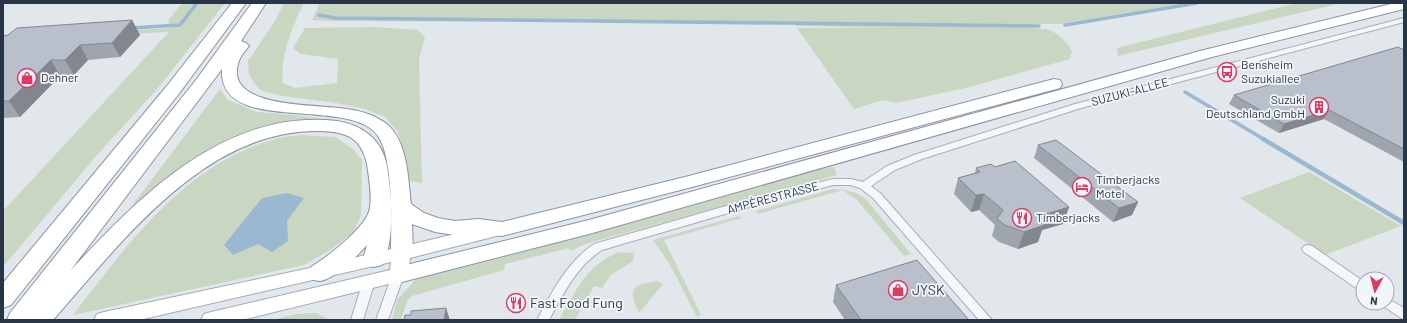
<svg xmlns="http://www.w3.org/2000/svg" width="1407" height="323" viewBox="0 0 1407 323" font-family="Barlow,sans-serif">
<style>
.green{fill:#c9d7c2}
.water{fill:#9ab8d0}
.lines{fill:none;stroke-linecap:round;stroke-linejoin:round}
.stream-far1{stroke:#9ab8d0;stroke-width:3.5}
.stream{stroke:#9ab8d0;stroke-width:4.5}
.street-casing{stroke:#a6aeb7;stroke-width:2}
.primary-casing{stroke:#a0acb9;stroke-width:2}
.highway-casing{stroke:#8895a5;stroke-width:2}
.street{fill:#f6f7fa;fill-rule:evenodd}
.primary{fill:#fff;fill-rule:evenodd}
.highway{fill:#fff;fill-rule:evenodd}
.wall{fill:#9fa5af}
.shaded-wall{fill:#82868e}
.building{fill:#b9c0cb;stroke:#82868e}
.labels{text-anchor:middle;stroke-width:3.5;stroke-linejoin:round;paint-order:stroke}
.poi-label{font-size:12px;fill:#283547;stroke:#f2f6f9;text-anchor:start}
.street-label{font-size:12px;fill:#283547;stroke:#f2f6f9}
.near-poi-label{font-size:14px;fill:#283547;stroke:#f2f6f9;text-anchor:start}
</style>
<rect width="100%" height="100%" fill="#e2e7ec"/>
<path class="green" d="M182,3H225L158,88L97,155L3,267V211L169,32L3,41V38L171,28L168,21Z
M284,3H304C292,27 280,56 283,83L295,88L337,83L338,59L301,54L293,48L305,28L375,27L418,30L425,38L419,58L422,183L410,181L398,132L385,117L365,109L336,103L283,96L262,91L254,83L249,74L248,61L275,21Z
M320,3H1185L1059,24H1029C1035,31 1040,27 1049,30C1057,32 1069,44 1072,51L1070,59L966,88L896,103L883,100L854,109L797,28H883L796,26V23L330,21L312,20Z
M1297,3H1342L1118,56L1117,48Z
M220,89L228,100L257,112L294,115L337,121L279,123L226,141L196,160L115,228Z
M303,135L335,137L353,149L362,160L361,216L353,232L332,249L304,265L73,315C127,245 186,162 276,139C284,136 294,136 303,135Z
M834,167L837,175L585,244L571,251L569,248L505,264L504,270L412,296L407,301L401,320H392L397,300L415,280L426,275L692,205L815,170Z
M1309,172L1401,226L1325,255L1240,198Z
M833,189C845,190 854,191 865,198L911,254L904,256L858,201L843,190L758,214L756,211Z
M739,216L742,218L664,240L701,315L697,317L669,263L653,240Z
M619,252L634,253L633,261L611,275L602,288L594,286L575,320H559C576,291 586,265 619,252Z
M658,281L663,284L639,313C628,289 630,285 658,281Z
M316,313L330,320H272L297,314Z"/>
<path class="water" d="M287,193L304,198L287,221L288,241L272,252L258,244L233,255L224,245L262,198Z"/>
<g class="lines">
<path class="stream-far1" d="M319,15L335,18L1039,26
M1065,25L1197,3
M131,28L180,25L197,3
M1185,92L1265,140"/>
<path class="stream" d="M1263,139L1404,223"/>
<g class="street-casing">
<path id="street" d="M1404,18V22L1081,108L922,159L895,170L871,186L881,194L992,320H979L873,198L860,188L850,185H833L742,209L602,250C576,267 564,293 549,320H537C552,292 567,262 594,244L740,202L833,179H851L863,182L887,166L914,155L1075,104Z
M1308,245L1312,246L1363,281V292L1359,290L1304,252L1302,249L1304,246Z
M398,271L402,272L404,275L388,320H376L392,275L394,272Z
M369,277L373,278L375,281L363,320H351L363,281L365,278Z
M1387,298L1404,308V320L1383,306L1381,303H1387Z"/>
</g>
<g class="primary-casing">
<path id="primary" d="M502,223L508,225L511,229L508,233L410,258L408,275L405,280L242,320H201L204,314L211,312L390,270L391,262L139,320H94L97,314L104,312L319,266Z"/>
</g>
<g class="highway-casing">
<path id="highway" d="M232,3H246L178,95L11,305L3,308V283L166,87Z
M252,3H266L241,41L246,43L249,46C245,51 241,55 239,61C221,110 321,104 347,109C362,111 378,116 389,126C408,145 408,179 411,204L424,213L438,218L455,221L479,219L502,222L685,177L1054,79L1060,80L1062,84L1060,88L692,187L502,236L479,233L455,235L435,232L412,224L413,253L410,259L402,261L394,259L391,253C391,224 394,160 378,136C350,95 218,137 222,69L70,271C139,197 225,108 337,121C362,125 382,139 387,166C391,193 396,240 382,265L374,267L366,265L363,259L367,245C357,256 335,279 320,281C317,281 314,280 311,279L308,273L311,267C327,257 367,227 370,208C372,194 369,178 367,164C361,137 346,132 321,131C206,128 122,242 53,320H7L10,313L196,80Z
M1395,3H1404V9L1212,57L589,234L398,283L390,281L387,275L390,269L398,267L589,220L1200,51Z"/>
</g>
<use href="#street" class="street"/>
<use href="#primary" class="primary"/>
<use href="#highway" class="highway"/>
</g>
<path class="wall" d="M132,20L140,35L120,57L88,60L74,75L60,76L20,117L3,118V36Z
M1404,50V162L1324,119L1279,133L1229,104L1234,95Z
M1038,145L1138,202L1132,215L1113,222L1034,158Z
M995,167L1069,207L1063,224L1042,230L1038,242L1018,249L999,242L992,236L995,225L979,210L971,212L954,194L958,178L975,173L976,168Z
M836,285L969,320H845L833,302Z"/>
<path class="shaded-wall" d="M132,20L140,35L120,57L112,43Z
M80,45L88,60L74,75L65,60Z
M51,60L60,76L20,117L9,101Z
M1329,110L1324,119L1279,133L1284,124Z
M984,194L979,210L971,212L976,195Z
M1138,202L1132,215L1113,222L1119,208Z
M1069,207L1063,224L1042,230L1038,242L1018,249L1024,232L1043,215Z
M446,308L450,320H444Z"/>
<path class="building" d="M132,20L112,43L80,45L65,60H51L9,101H3V36L8,35L17,28Z
M1398,47L1404,50V149L1329,110L1284,124L1234,95Z
M1056,140L1138,202L1119,208L1038,145Z
M1015,161L1069,207L1043,215L1044,225L1024,232L1005,225L997,219L1003,210L984,194L976,195L958,178L980,172L976,168L991,164L995,167Z
M917,260L969,320H861L836,285Z
M446,308L444,320H404L405,315H411V311Z"/>
<defs>
<g id="bus-ring" transform="scale(1)"><circle r="9.5" fill="#f2f6f9" stroke="#de3a60" stroke-width="1.5"/><path d="M-5-6H5V4H4V6H2V4H-2V6H-4V4H-5ZM-3.5-4V0h7V-4ZM-3.5 1.2v1.5H-2V1.2ZM2 1.2v1.5H3.5V1.2Z" fill="#de3a60"/></g>
<g id="shop-ring" transform="scale(1)"><circle r="9.5" fill="#f2f6f9" stroke="#de3a60" stroke-width="1.5"/><path d="M-5-2.5h2.3a2.7 3.5 0 0 1 5.4 0H5L5.5 6h-11ZM-1.5-2.5h3a1.5 2.3 0 0 0-3 0Z" fill="#de3a60"/></g>
<g id="building-ring" transform="scale(1)"><circle r="9.5" fill="#f2f6f9" stroke="#de3a60" stroke-width="1.5"/><path d="M-4-6H4V6H1V3H-1V6H-4ZM-2.5-4.3h1.7v1.8h-1.7ZM.8-4.3h1.7v1.8H.8ZM-2.5-1h1.7V.8h-1.7ZM.8-1h1.7V.8H.8Z" fill="#de3a60"/></g>
<g id="hotel-ring" transform="scale(1)"><circle r="9.5" fill="#f2f6f9" stroke="#de3a60" stroke-width="1.5"/><path d="M-6-4.5h1.5V1H6V5H4.5V3h-9V5H-6ZM-4 0a1.8 1.8 0 1 1 3.6 0ZM.5 0V-2.5h3Q6-2.5 6 0Z" fill="#de3a60"/></g>
<g id="restaurant-ring" transform="scale(1)"><circle r="9.5" fill="#f2f6f9" stroke="#de3a60" stroke-width="1.5"/><path d="M-5-6h1v4h1v-4h1v4h1v-4h1v5L-1.5 .5V6h-2V.5L-5-1ZM5-6V6H3V1.5H1.5Q1.5-4 5-6Z" fill="#de3a60"/></g>
</defs>
<g fill-rule="evenodd">
<use href="#bus-ring" x="1227" y="72"/>
<use href="#shop-ring" x="27" y="78"/>
<use href="#building-ring" x="1319" y="107"/>
<use href="#hotel-ring" x="1082" y="187"/>
<use href="#restaurant-ring" x="1022" y="218"/>
<use href="#shop-ring" x="898" y="290"/>
<use href="#restaurant-ring" x="516" y="303"/>
</g>
<g class="labels">
<g class="poi-label">
<text x="1241" y="69">Bensheim<tspan x="1241" dy="14">Suzukiallee</tspan></text>
<text x="41" y="82">Dehner</text>
<text x="1305" y="104" text-anchor="end">Suzuki<tspan x="1305" dy="14">Deutschland GmbH</tspan></text>
<text x="1096" y="184">Timberjacks<tspan x="1096" dy="14">Motel</tspan></text>
<text x="1036" y="222">Timberjacks</text>
</g>
<g class="street-label">
<text transform="translate(1130 92) rotate(-15)" y="4">SUZUKI-ALLEE</text>
<text transform="translate(773 198) rotate(-15)" y="4">AMPÈRESTRASSE</text>
</g>
<g class="near-poi-label">
<text x="912" y="295">JYSK</text>
<text x="530" y="308">Fast Food Fung</text>
</g>
</g>
<rect width="1407" height="323" fill="none" stroke="#283547" stroke-width="8"/>
<g transform="translate(1375 291) rotate(187)"><circle r="19" fill="#f2f6f9" stroke="#a1a9b2"/>
<path d="M0-3L7 15L0 10L-7 15Z" fill="#de3a60"/>
<text y="-6" font-size="11" font-weight="bold" text-anchor="middle" fill="#283547">N</text>
</g>
</svg>
